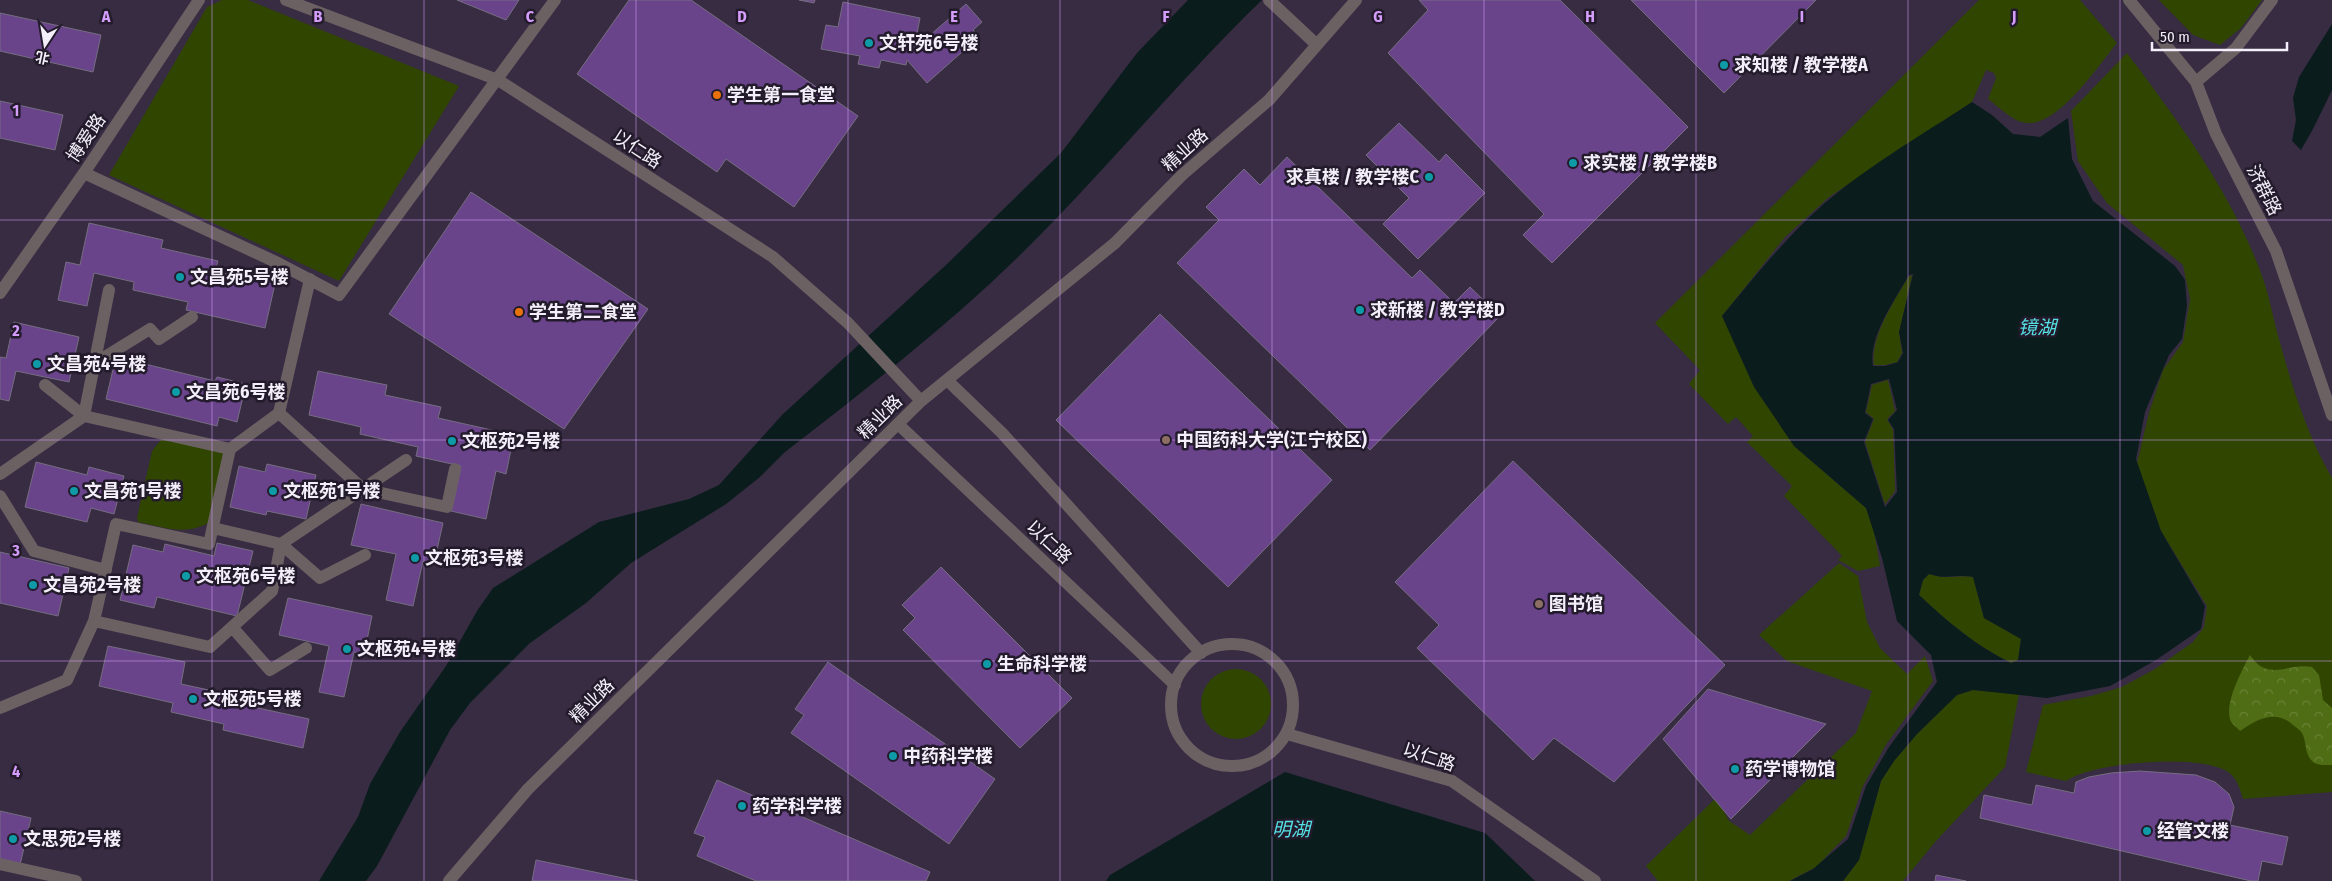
<svg xmlns="http://www.w3.org/2000/svg" width="2332" height="881" viewBox="0 0 2332 881" font-family="'Fira Sans Condensed','Noto Sans SC',sans-serif">
<style>
.built{fill:#372c42}
.green{fill:#304600}
.forest{fill:url(#forest-crowns)}
.water{fill:#0a1c1c;fill-rule:evenodd}
.building{fill:#69448b;stroke:#766d80}
.lines{fill:none;stroke-linecap:round;stroke-linejoin:round}
.minor{stroke:#6b6163;stroke-width:12}
.grid{fill:none;stroke:#d49cfc;stroke-width:1;stroke-opacity:0.55}
.culture-dot{fill:#0f9aa8;stroke:#231b2b;stroke-width:2}
.food-dot{fill:#e8710a;stroke:#231b2b;stroke-width:2}
.education-dot{fill:#8d6e63;stroke:#231b2b;stroke-width:2}
.labels{text-anchor:middle;stroke-width:5;stroke-linejoin:round;paint-order:stroke}
.poi-label{font-size:18px;font-weight:bold;fill:#f3eef9;stroke:#231b2b;text-anchor:start}
.street-label{font-size:18px;fill:#f3eef9;stroke:#231b2b}
.water-label{font-size:19px;font-style:italic;fill:#55e0e4;stroke:#231b2b}
.grid-label{font-size:16px;text-anchor:middle;font-weight:bold;fill:#d49cfc;stroke:#231b2b;stroke-width:5;stroke-linejoin:round;paint-order:stroke}
</style>
<defs>
<pattern id="forest-crowns" width="20" height="18" patternUnits="userSpaceOnUse" patternTransform="scale(1.25)"><rect width="20" height="18" fill="#4f6d14"/><path d="M2 6a3 3 0 1 1 6 0M12 15a3 3 0 1 1 6 0" fill="none" stroke="#698237"/></pattern>
</defs>
<rect width="100%" height="100%" fill="#2d2535"/>
<path class="built" d="M0,0H2332V881H0Z"/>
<path class="green" d="M222,0H248L459,86L339,281L109,175L207,7Z
M1979,0H2080L2117,43C2098,66 2059,125 2028,123C2014,123 1999,107 1988,99L1996,78L1994,73L1986,70L1972,102L1829,197L1785,237L1722,316L1794,446L1866,508L1874,531L1880,566L1858,571L1838,560L1842,556L1784,496L1792,486L1747,442L1753,436L1736,417L1728,424L1689,384L1700,370L1655,323Z
M2159,0H2262L2241,28L2220,45L2193,35Z
M2127,53C2179,122 2231,192 2261,273C2269,294 2273,318 2279,339C2292,387 2307,435 2332,478V792L2243,799C2240,789 2237,778 2228,772C2200,753 2093,762 2066,781L2026,772L2043,705L2091,696L2122,687L2155,669L2193,642L2204,627L2207,606L2161,531L2137,463L2149,413L2163,370L2183,342L2190,299L2183,265L2107,203L2078,161L2071,111Z
M1909,276H1912L1899,332L1902,353L1897,362L1885,365H1874C1870,337 1895,300 1909,276Z
M1888,380L1895,411L1887,419L1893,430L1895,491L1885,504L1865,442L1874,419L1866,412L1872,385Z
M163,437L226,443L208,523C185,536 163,527 138,522L137,518L152,451Z
M1839,563L1858,576L1867,622L1880,648L1907,674L1925,656L1933,681L1887,743L1863,786L1846,836L1816,867L1789,881H1658L1646,866L1716,798L1729,821L1750,835L1856,733L1872,691L1787,661L1759,635Z
M1929,574C1948,580 1955,575 1973,577L1984,618L2021,639L2018,660L2011,663C1976,646 1948,622 1919,595L1923,580Z
M1201 704a35 35 0 1 1 70 0a35 35 0 1 1-70 0Z
M1973,690L2019,694L2005,767L1936,841L1903,881H1843L1859,860L1881,781L1894,761L1917,734L1957,695Z"/>
<path class="forest" d="M2250,655C2268,683 2289,662 2312,667L2319,675L2323,700L2332,708V765C2326,765 2318,766 2313,762C2304,754 2307,742 2302,733C2300,730 2296,727 2293,725C2276,709 2257,719 2240,731C2237,727 2231,724 2230,719C2225,702 2242,670 2250,655Z"/>
<path class="water" d="M1188,0H1262C1177,82 1102,175 1017,258C945,328 865,390 785,452L760,477L726,504L631,563L586,603L530,643L470,703L450,730L377,866L366,881H319L358,817L370,784L400,732L446,666L477,611L493,588L599,522L689,499L719,485L783,414L946,265L1061,153L1137,53Z
M2332,24V90L2313,129L2301,150L2292,141L2296,120L2293,98L2299,77Z
M1972,102L1992,115L2013,134L2040,137L2068,118L2072,159L2093,201L2175,266L2185,280L2187,306L2182,339L2169,355L2145,412L2136,459L2161,531L2205,606L2201,629L2156,660L2110,686L2047,698L1973,690L1957,695L1917,734L1894,761L1881,781L1859,860L1843,881H1790L1813,869L1848,839L1866,786L1889,747L1937,682L1931,655L1897,621L1882,558L1866,508L1794,446L1754,387L1722,316C1752,280 1781,243 1816,211C1859,171 1922,135 1972,102ZM1913,274L1899,332L1903,353L1898,362L1885,366H1873C1868,337 1895,300 1909,275ZM1889,379L1897,410L1888,420L1894,429L1897,492L1885,507L1864,442L1873,419L1865,413L1871,384ZM1929,574C1947,580 1955,574 1973,577L1984,618L2021,639L2018,660L2011,663C1976,646 1948,622 1919,595L1923,580Z
M1285,772L1485,833L1535,881H1106L1110,875Z"/>
<path class="building" d="M457,0H519L506,20Z
M629,0H691L858,116L794,207L726,159L717,172L577,74Z
M799,0H815L814,3Z
M1419,0H1560L1688,127L1552,263L1523,235L1544,214L1388,53L1428,10Z
M1631,0H1816L1724,93Z
M843,2L920,18L914,49L966,4L982,22L973,30L979,37L927,83L907,60L906,65L881,60L879,68L858,64L860,56L821,49L826,25L838,27Z
M0,13L101,35L93,72L0,51Z
M0,101L63,115L55,150L0,138Z
M1399,123L1439,162L1446,154L1485,193L1418,259L1383,224L1409,198L1366,155Z
M1287,157L1412,278L1420,270L1454,303L1470,287L1500,316L1370,450L1177,263L1219,220L1206,207L1244,169L1260,185Z
M471,192L648,309L564,429L389,314Z
M89,223L163,240L161,248L218,261L215,271L275,284L265,328L186,310L188,302L133,290L134,282L94,273L87,306L58,300L66,262L80,265Z
M1160,314L1332,480L1228,587L1056,420Z
M14,322L79,337L69,382L16,371L9,401L0,399V357L6,358Z
M116,357L215,381L217,377L246,384L237,422L219,417L217,426L106,399Z
M318,371L387,385L385,395L441,407L438,418L514,435L506,474L496,471L486,519L451,511L461,466L416,456L418,447L360,434L361,427L309,415Z
M1513,461L1725,665L1614,782L1554,738L1533,760L1417,648L1439,625L1395,582Z
M36,462L87,475L89,467L124,476L114,514L91,508L87,522L25,507Z
M267,464L316,475L306,519L267,511L266,515L230,507L239,466L265,472Z
M361,504L443,523L434,563L423,561L413,606L386,600L396,554L351,545Z
M217,543L253,551L237,616L157,597L154,608L120,600L133,545L163,552L165,544L214,556Z
M0,552L69,568L58,616L0,603Z
M941,567L1072,698L1020,748L903,630L915,618L902,605Z
M288,598L372,616L364,654L354,652L344,697L319,692L329,646L279,635Z
M108,646L185,662L181,684L232,695L230,702L309,719L303,748L223,730L224,724L171,712L173,703L99,686Z
M828,662L995,779L949,844L791,733L804,715L795,709Z
M1708,689L1826,724L1731,819L1663,739Z
M2140,771L2196,775L2215,782L2229,794L2234,807L2230,825L2288,837L2282,865L2262,861L2258,881H2251L1980,818L1984,795L2032,805L2036,785L2074,793L2076,782L2089,777L2111,773Z
M717,780L930,872L926,881H756L697,856L705,837L694,833Z
M0,811L31,818L20,865L0,860Z
M536,860L638,881H532Z
M1936,875L1966,881H1935Z"/>
<g class="lines">
<path class="minor" d="M286,0L498,80L773,257L848,323L921,401
M1269,0L1317,45
M2129,0L2196,82L2216,134L2276,251L2332,415
M2196,82L2236,48L2272,0
M84,173L278,263L339,295L555,0
M0,293L84,173L199,0
M95,363L150,329L159,339L192,317
M947,380L1002,433L1201,653
M45,385L84,416L109,290
M279,413L363,489L447,507L455,469
M899,425L1175,685
M0,474L84,416L230,449
M0,496L34,551L106,570
M213,528L281,544L320,578L365,555
M94,621L210,647L272,591L281,544L406,460
M232,627L270,670L306,648
M1171 705a61 61 0 1 1 122 0a61 61 0 1 1-122 0Z
M0,708L67,680L94,621L116,524L209,544L230,449L279,413L310,279
M1287,734L1452,781L1595,881
M0,864L76,881
M449,881L528,789L921,401L1115,243L1182,175L1269,100L1356,0"/>
</g>
<path class="grid" d="M212,0V881M424,0V881M636,0V881M848,0V881M1060,0V881M1272,0V881M1484,0V881M1696,0V881M1908,0V881M2120,0V881M0,220H2332M0,440H2332M0,661H2332"/>
<g class="culture-dot">
<circle cx="869" cy="43" r="5"/>
<circle cx="1724" cy="65" r="5"/>
<circle cx="1573" cy="163" r="5"/>
<circle cx="1429" cy="177" r="5"/>
<circle cx="180" cy="277" r="5"/>
<circle cx="1360" cy="310" r="5"/>
<circle cx="37" cy="364" r="5"/>
<circle cx="176" cy="392" r="5"/>
<circle cx="452" cy="441" r="5"/>
<circle cx="74" cy="491" r="5"/>
<circle cx="273" cy="491" r="5"/>
<circle cx="415" cy="558" r="5"/>
<circle cx="186" cy="576" r="5"/>
<circle cx="33" cy="585" r="5"/>
<circle cx="347" cy="649" r="5"/>
<circle cx="987" cy="664" r="5"/>
<circle cx="193" cy="699" r="5"/>
<circle cx="893" cy="756" r="5"/>
<circle cx="1735" cy="769" r="5"/>
<circle cx="742" cy="806" r="5"/>
<circle cx="2147" cy="831" r="5"/>
<circle cx="13" cy="839" r="5"/>
</g>
<g class="food-dot">
<circle cx="717" cy="95" r="5"/>
<circle cx="519" cy="312" r="5"/>
</g>
<g class="education-dot">
<circle cx="1166" cy="440" r="5"/>
<circle cx="1539" cy="604" r="5"/>
</g>
<g class="labels">
<g class="poi-label">
<text x="879" y="49">文轩苑6号楼</text>
<text x="1734" y="71">求知楼 / 教学楼A</text>
<text x="727" y="101">学生第一食堂</text>
<text x="1583" y="169">求实楼 / 教学楼B</text>
<text x="1419" y="183" text-anchor="end">求真楼 / 教学楼C</text>
<text x="190" y="283">文昌苑5号楼</text>
<text x="1370" y="316">求新楼 / 教学楼D</text>
<text x="529" y="318">学生第二食堂</text>
<text x="47" y="370">文昌苑4号楼</text>
<text x="186" y="398">文昌苑6号楼</text>
<text x="1176" y="446">中国药科大学(江宁校区)</text>
<text x="462" y="447">文枢苑2号楼</text>
<text x="84" y="497">文昌苑1号楼</text>
<text x="283" y="497">文枢苑1号楼</text>
<text x="425" y="564">文枢苑3号楼</text>
<text x="196" y="582">文枢苑6号楼</text>
<text x="43" y="591">文昌苑2号楼</text>
<text x="1549" y="610">图书馆</text>
<text x="357" y="655">文枢苑4号楼</text>
<text x="997" y="670">生命科学楼</text>
<text x="203" y="705">文枢苑5号楼</text>
<text x="903" y="762">中药科学楼</text>
<text x="1745" y="775">药学博物馆</text>
<text x="752" y="812">药学科学楼</text>
<text x="2157" y="837">经管文楼</text>
<text x="23" y="845">文思苑2号楼</text>
</g>
<g class="street-label">
<text transform="translate(86 138) rotate(-56)" y="6">博爱路</text>
<text transform="translate(637 149) rotate(33)" y="6">以仁路</text>
<text transform="translate(1185 150) rotate(-42)" y="6">精业路</text>
<text transform="translate(2264 190) rotate(63)" y="6">济群路</text>
<text transform="translate(880 417) rotate(-45)" y="6">精业路</text>
<text transform="translate(1049 542) rotate(43)" y="6">以仁路</text>
<text transform="translate(592 701) rotate(-45)" y="6">精业路</text>
<text transform="translate(1429 757) rotate(18)" y="6">以仁路</text>
</g>
<g class="water-label">
<text x="2037" y="334">镜湖</text>
<text x="1291" y="836">明湖</text>
</g>
</g>
<g class="grid-label">
<text x="106" y="22">A</text>
<text x="318" y="22">B</text>
<text x="530" y="22">C</text>
<text x="742" y="22">D</text>
<text x="954" y="22">E</text>
<text x="1166" y="22">F</text>
<text x="1378" y="22">G</text>
<text x="1590" y="22">H</text>
<text x="1802" y="22">I</text>
<text x="2014" y="22">J</text>
<text x="16" y="116">1</text>
<text x="16" y="336">2</text>
<text x="16" y="556">3</text>
<text x="16" y="777">4</text>
</g>
<g transform="translate(45 45) rotate(192)" stroke="#231b2b" stroke-width="4" paint-order="stroke">
<path d="M0-4L9 19L0 12L-9 19Z" fill="#f3eef9"/>
<text y="-8" font-size="14" font-weight="bold" text-anchor="middle" fill="#f3eef9">北</text>
</g>
<path d="M2152 42v8h135v-8" fill="none" stroke="#f3eef9" stroke-width="2.5"/>
<text x="2160" y="42" font-size="15" fill="#f3eef9" stroke="#231b2b" stroke-width="4" paint-order="stroke">50 m</text>
</svg>
